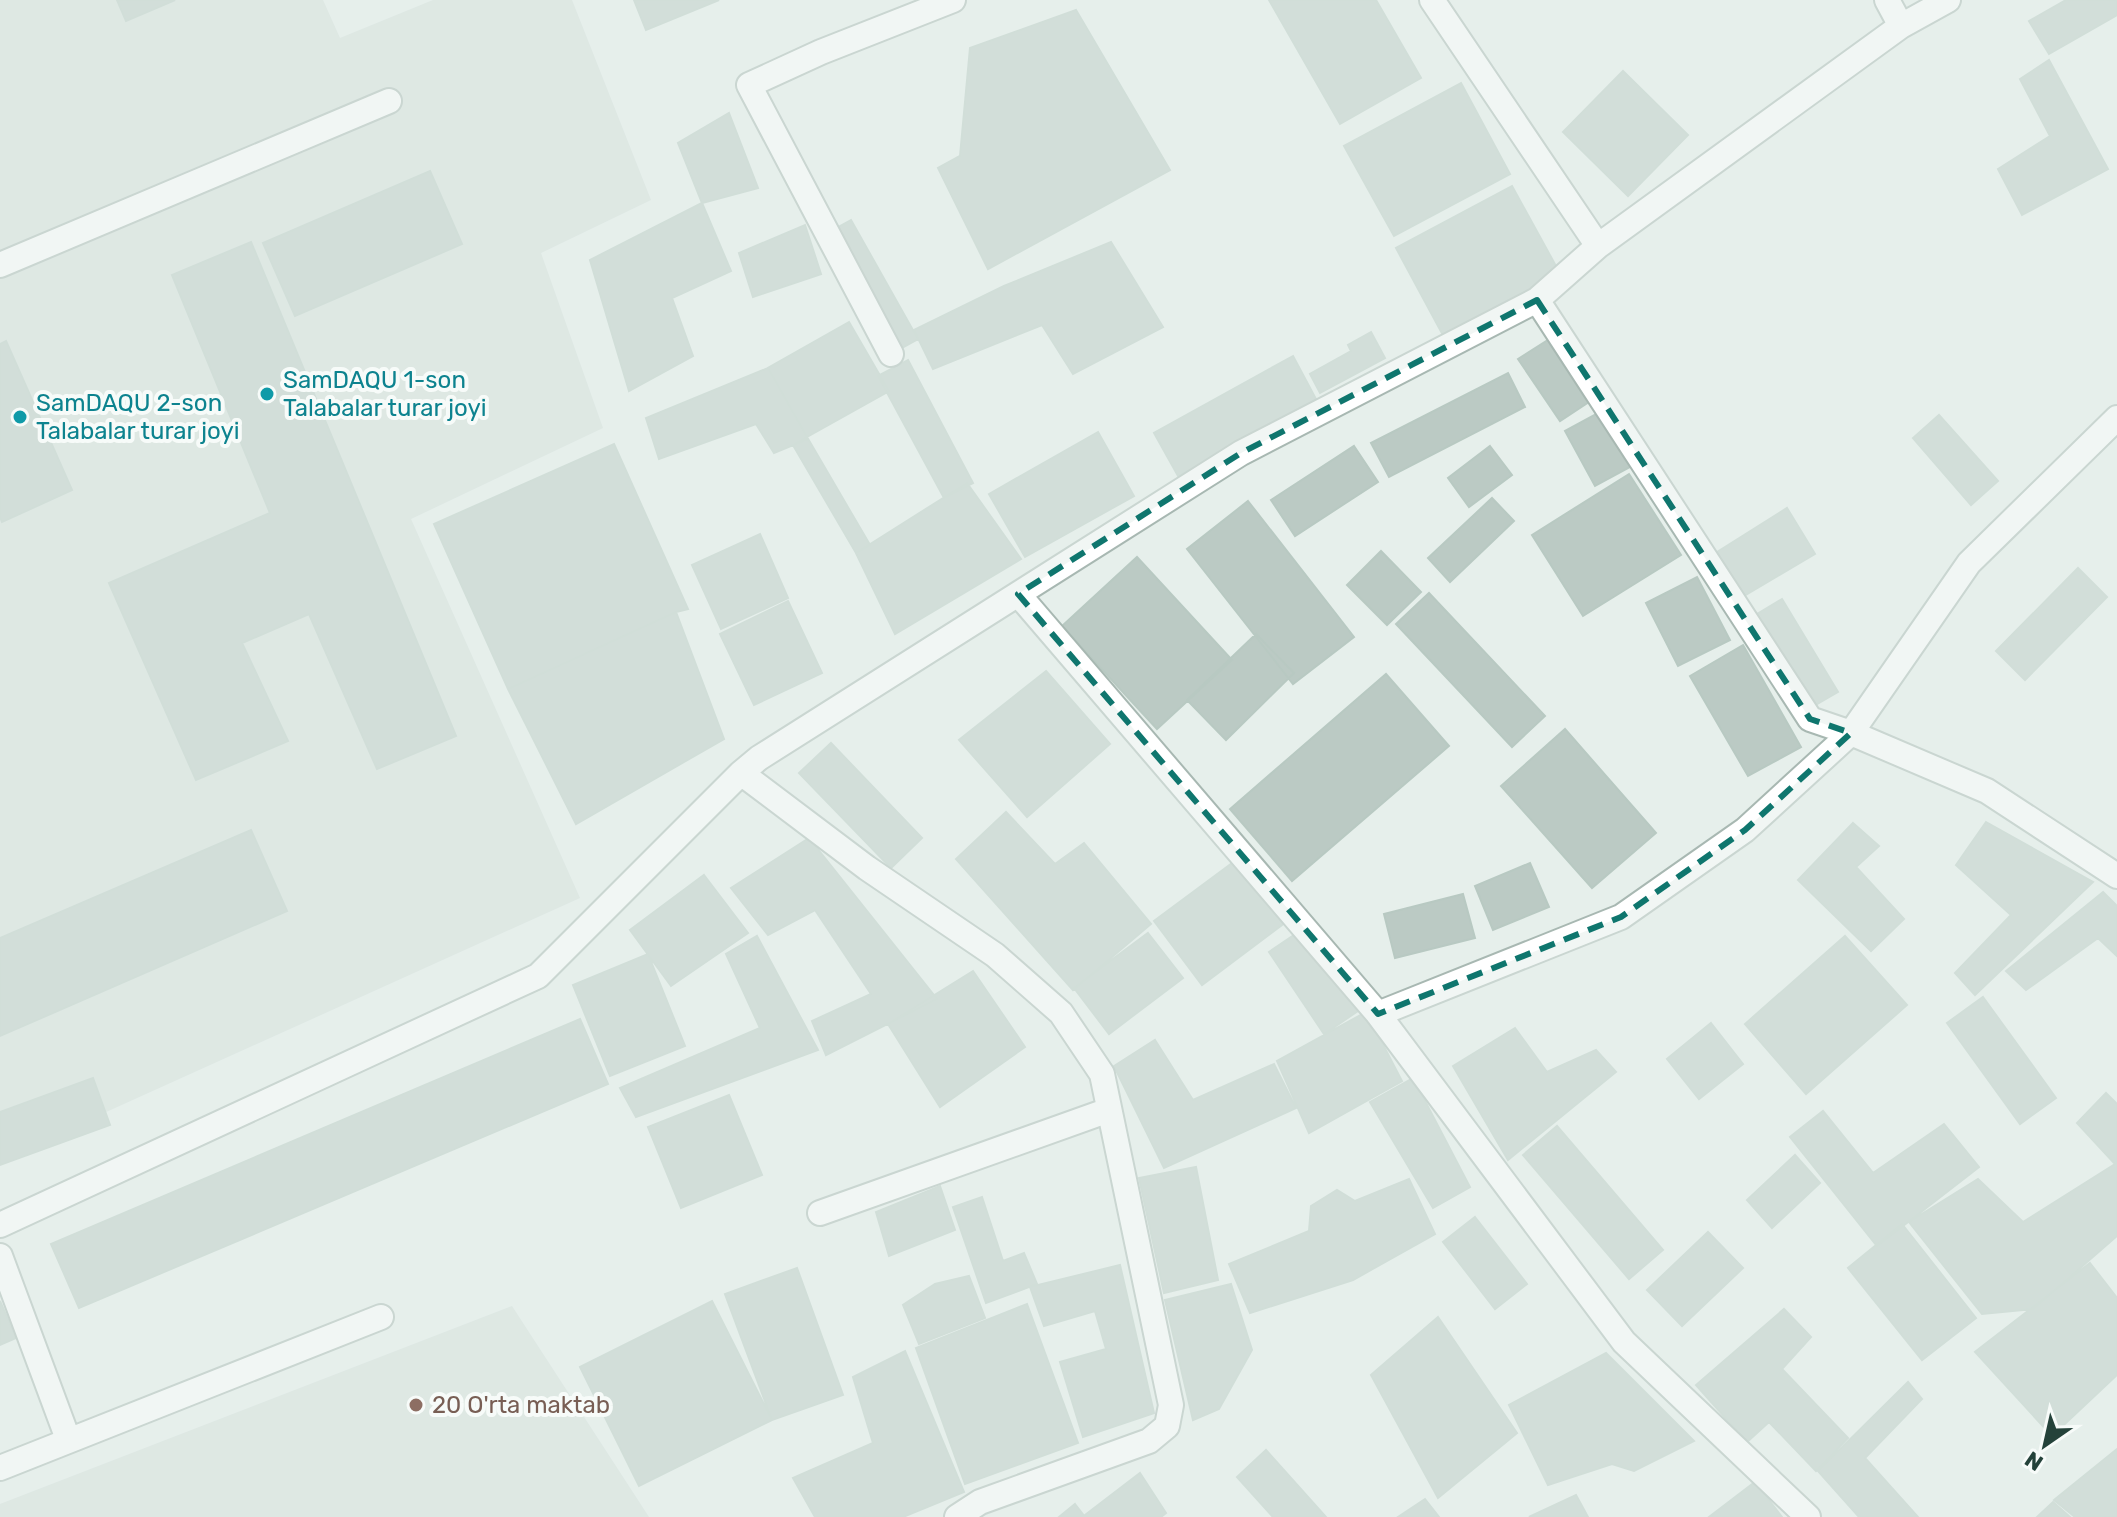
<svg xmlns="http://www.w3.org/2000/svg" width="2117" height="1517" viewBox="0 0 2117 1517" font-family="Rubik,sans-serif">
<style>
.built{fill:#d4dfda}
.building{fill:#bbcac4;stroke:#b8c9c2;stroke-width:2}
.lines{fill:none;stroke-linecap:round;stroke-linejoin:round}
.minor-casing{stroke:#a8b8b2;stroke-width:28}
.minor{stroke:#fff;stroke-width:24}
.marked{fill:none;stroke:#0f766e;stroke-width:6;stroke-dasharray:16 10;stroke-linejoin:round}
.culture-dot{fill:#0f9aa8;stroke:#f7fbf9;stroke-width:3}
.education-dot{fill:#8d6e63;stroke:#f7fbf9;stroke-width:3}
.labels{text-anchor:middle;stroke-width:8;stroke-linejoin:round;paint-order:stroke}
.culture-label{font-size:24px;fill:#0d838f;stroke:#f7fbf9;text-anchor:start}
.education-label{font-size:24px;fill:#785e54;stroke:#f7fbf9;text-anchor:start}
</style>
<rect width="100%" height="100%" fill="#e6efeb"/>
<path class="built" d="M0,0H323L340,38L433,0H572L651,200L541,253L603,428L411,519L580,898L0,1160Z
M512,1306L649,1517H0V1504Z"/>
<path class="building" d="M117,0H175L126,21Z
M634,0H719L646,30Z
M1269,0H1376L1421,78L1340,124Z
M2066,0H2117V15L2049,54L2029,21Z
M1076,10L1170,170L988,269L938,168L960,156L970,48Z
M2049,60L2108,169L2022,215L1998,169L2050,136L2020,79Z
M1623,71L1688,135L1628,196L1563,132Z
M1461,83L1510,174L1394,236L1344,146Z
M729,113L758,188L702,203L678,143Z
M430,171L462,244L295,316L263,243Z
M1512,186L1562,277L1445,339L1396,248Z
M702,203L731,271L672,298L693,356L629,391L590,260Z
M851,220L918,339L891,354L824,235Z
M805,225L821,274L753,297L739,253Z
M251,242L456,736L377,769L309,614L242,643L288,741L196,780L109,583L270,513L172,275Z
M1111,242L1163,327L1073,374L1042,325L933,369L914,330L1004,286Z
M849,322L889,391L807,437L768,368Z
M1371,332L1385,358L1320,393L1310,374L1351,351L1348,345Z
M1554,336L1595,398L1560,421L1518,359Z
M6,341L72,490L2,522L0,517V344Z
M1293,356L1316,399L1178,476L1154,433Z
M908,360L973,483L944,498L878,376Z
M768,368L808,439L774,453L756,424L659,459L646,418Z
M1508,373L1525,407L1389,477L1371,443Z
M1609,407L1639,462L1595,486L1565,431Z
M1939,415L1998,481L1971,505L1913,438Z
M1098,432L1134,496L1025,557L989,494Z
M807,437L870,545L856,553L793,445Z
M614,444L688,609L676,612L508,689L434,524Z
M1354,446L1378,482L1295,536L1271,500Z
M1490,446L1512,475L1469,507L1448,478Z
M1629,474L1681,555L1583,616L1532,535Z
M967,483L1021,559L895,634L856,553Z
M1492,498L1514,521L1450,582L1428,558Z
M1248,501L1354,637L1293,684L1187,549Z
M1787,508L1815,554L1742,597L1717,552Z
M760,534L788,598L721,629L692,565Z
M1381,551L1421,592L1387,625L1347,585Z
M1137,557L1232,660L1157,729L1062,626Z
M2078,568L2107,597L2025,680L1996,651Z
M1697,577L1730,640L1678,666L1646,603Z
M1429,593L1545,716L1512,747L1396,624Z
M1782,599L1838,692L1807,710L1752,617Z
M788,601L822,673L754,705L720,634Z
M676,612L724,739L576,824L508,689Z
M1256,634L1294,673L1226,740L1187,700Z
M1743,645L1801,747L1748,776L1690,676Z
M1046,671L1110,744L1027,817L959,740Z
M1386,674L1449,746L1292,881L1230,809Z
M1565,729L1656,833L1592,888L1501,786Z
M831,743L922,838L891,868L799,773Z
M1006,812L1055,864L1084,843L1151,924L1073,990L956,859Z
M1986,822L2093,882L1975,995L1955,973L2011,915L1956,865Z
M1853,823L1879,846L1856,867L1904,919L1871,951L1798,880Z
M251,830L287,911L0,1036V938Z
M809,838L937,999L826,1055L812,1021L871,994L815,910L768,935L731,888Z
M1239,858L1286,922L1202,985L1154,921Z
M1530,863L1549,907L1493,930L1475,886Z
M704,875L748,933L671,986L630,930Z
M2103,892L2117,906V956L2098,938L2026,990L2006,971Z
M1463,894L1475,938L1395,958L1384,914Z
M1303,929L1358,1011L1324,1034L1269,952Z
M1148,933L1183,978L1109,1034L1074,988Z
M757,936L818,1050L636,1117L620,1088L760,1028L726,954Z
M1845,936L1907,1005L1806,1094L1745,1024Z
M648,954L685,1046L610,1076L573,985Z
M973,971L1025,1047L940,1107L888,1024Z
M1983,997L2056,1098L2020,1124L1947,1023Z
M1366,1012L1402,1081L1309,1133L1277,1061Z
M580,1019L608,1084L79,1308L51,1244Z
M1711,1023L1743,1064L1699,1099L1667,1059Z
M1515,1028L1547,1072L1596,1050L1616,1072L1508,1160L1453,1066Z
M1155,1040L1193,1100L1274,1064L1296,1108L1164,1168L1114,1066Z
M93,1078L110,1125L0,1165V1112Z
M1413,1078L1470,1187L1433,1208L1370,1102Z
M2106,1093L2117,1104V1236L2033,1309L1982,1314L1909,1222L1978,1179L2023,1222L2115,1164L2077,1123Z
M729,1095L762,1175L681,1208L648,1127Z
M1823,1111L1873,1173L1944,1124L1979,1167L1877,1246L1790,1137Z
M1557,1126L1663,1250L1629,1279L1523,1155Z
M1795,1155L1820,1183L1772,1228L1747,1200Z
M1196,1167L1218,1280L1164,1293L1139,1178Z
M1409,1179L1435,1234L1353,1280L1250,1313L1229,1264L1309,1231L1311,1206L1337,1190L1355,1201Z
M940,1186L955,1230L889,1256L876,1212Z
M982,1197L1003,1261L1024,1253L1037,1284L986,1303L953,1207Z
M1475,1217L1527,1284L1495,1309L1443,1242Z
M1902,1224L1976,1318L1922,1360L1848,1268Z
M1708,1232L1743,1268L1682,1326L1647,1290Z
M2090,1263L2117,1298V1375L2052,1436L1975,1352Z
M1120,1265L1154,1413L1083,1437L1060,1362L1106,1349L1095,1311L1044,1326L1030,1287Z
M797,1268L843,1395L772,1420L725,1294Z
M969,1276L985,1318L919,1344L903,1305L935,1284Z
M1231,1284L1252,1350L1219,1409L1193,1420L1165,1300Z
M0,1301L16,1338L0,1345Z
M712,1301L772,1420L639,1486L580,1367Z
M1027,1304L1078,1443L965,1484L916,1348Z
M1784,1309L1811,1337L1782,1369L1848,1438L1816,1471L1769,1422L1747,1442L1696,1385Z
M1438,1317L1517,1433L1438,1498L1371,1375Z
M905,1351L964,1492L903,1517H815L793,1478L873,1443L853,1377Z
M1606,1353L1694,1441L1634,1471L1612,1464L1548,1485L1509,1405Z
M1908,1382L1922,1399L1865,1458L1918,1517H1859L1818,1471Z
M2117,1449V1517H2075L2054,1500Z
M1266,1450L1326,1517H1273L1237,1477Z
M1140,1473L1166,1513L1161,1517H1086L1085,1515Z
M1755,1482L1782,1517H1709Z
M1576,1495L1588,1517H1529Z
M1425,1499L1439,1517H1398Z
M2053,1502L2070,1517H2037Z
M1075,1504L1085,1517H1059Z"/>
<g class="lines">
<g class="minor-casing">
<path id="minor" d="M1432,0L1598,246
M1887,0L1901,26
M0,265L389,101
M1537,300L1810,719L1851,733L1987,791L2117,876
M891,354L749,85L821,52L953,0
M1018,594L1378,1014L1624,1342L1808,1517
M741,773L867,868L995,955L1061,1013L1102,1074L1171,1405L1167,1426L1149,1441L980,1502L957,1517
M1378,1014L1621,917L1745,830L1851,733L1969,563L2117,418
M820,1213L1109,1110
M0,1225L538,976L741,773L759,758L1241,453L1537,300L1598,246L1901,26L1948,0
M0,1256L68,1439
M0,1468L381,1317"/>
</g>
<use href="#minor" class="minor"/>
</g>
<path d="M0 0H2117V1517H0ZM1537,300L1810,719L1851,733L1745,830L1621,917L1378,1014L1018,594L1241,453Z" fill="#e6efeb" fill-opacity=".55" fill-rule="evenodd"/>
<path class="marked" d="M1537,300L1810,719L1851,733L1745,830L1621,917L1378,1014L1018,594L1241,453Z"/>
<g class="culture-dot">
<circle cx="267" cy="394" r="8"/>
<circle cx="20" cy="417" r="8"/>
</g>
<circle class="education-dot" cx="416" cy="1405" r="8"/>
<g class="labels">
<g class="culture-label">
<text x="283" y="388">SamDAQU 1-son<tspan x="283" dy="28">Talabalar turar joyi</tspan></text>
<text x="36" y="411">SamDAQU 2-son<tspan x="36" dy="28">Talabalar turar joyi</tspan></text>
</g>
<g class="education-label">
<text x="432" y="1413">20 O'rta maktab</text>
</g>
</g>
<g transform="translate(2045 1445) rotate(214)" stroke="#f7fbf9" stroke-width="6" paint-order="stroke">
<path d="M0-6L14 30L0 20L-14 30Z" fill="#24423a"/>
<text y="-12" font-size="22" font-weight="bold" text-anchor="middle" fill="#24423a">N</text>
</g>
</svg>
